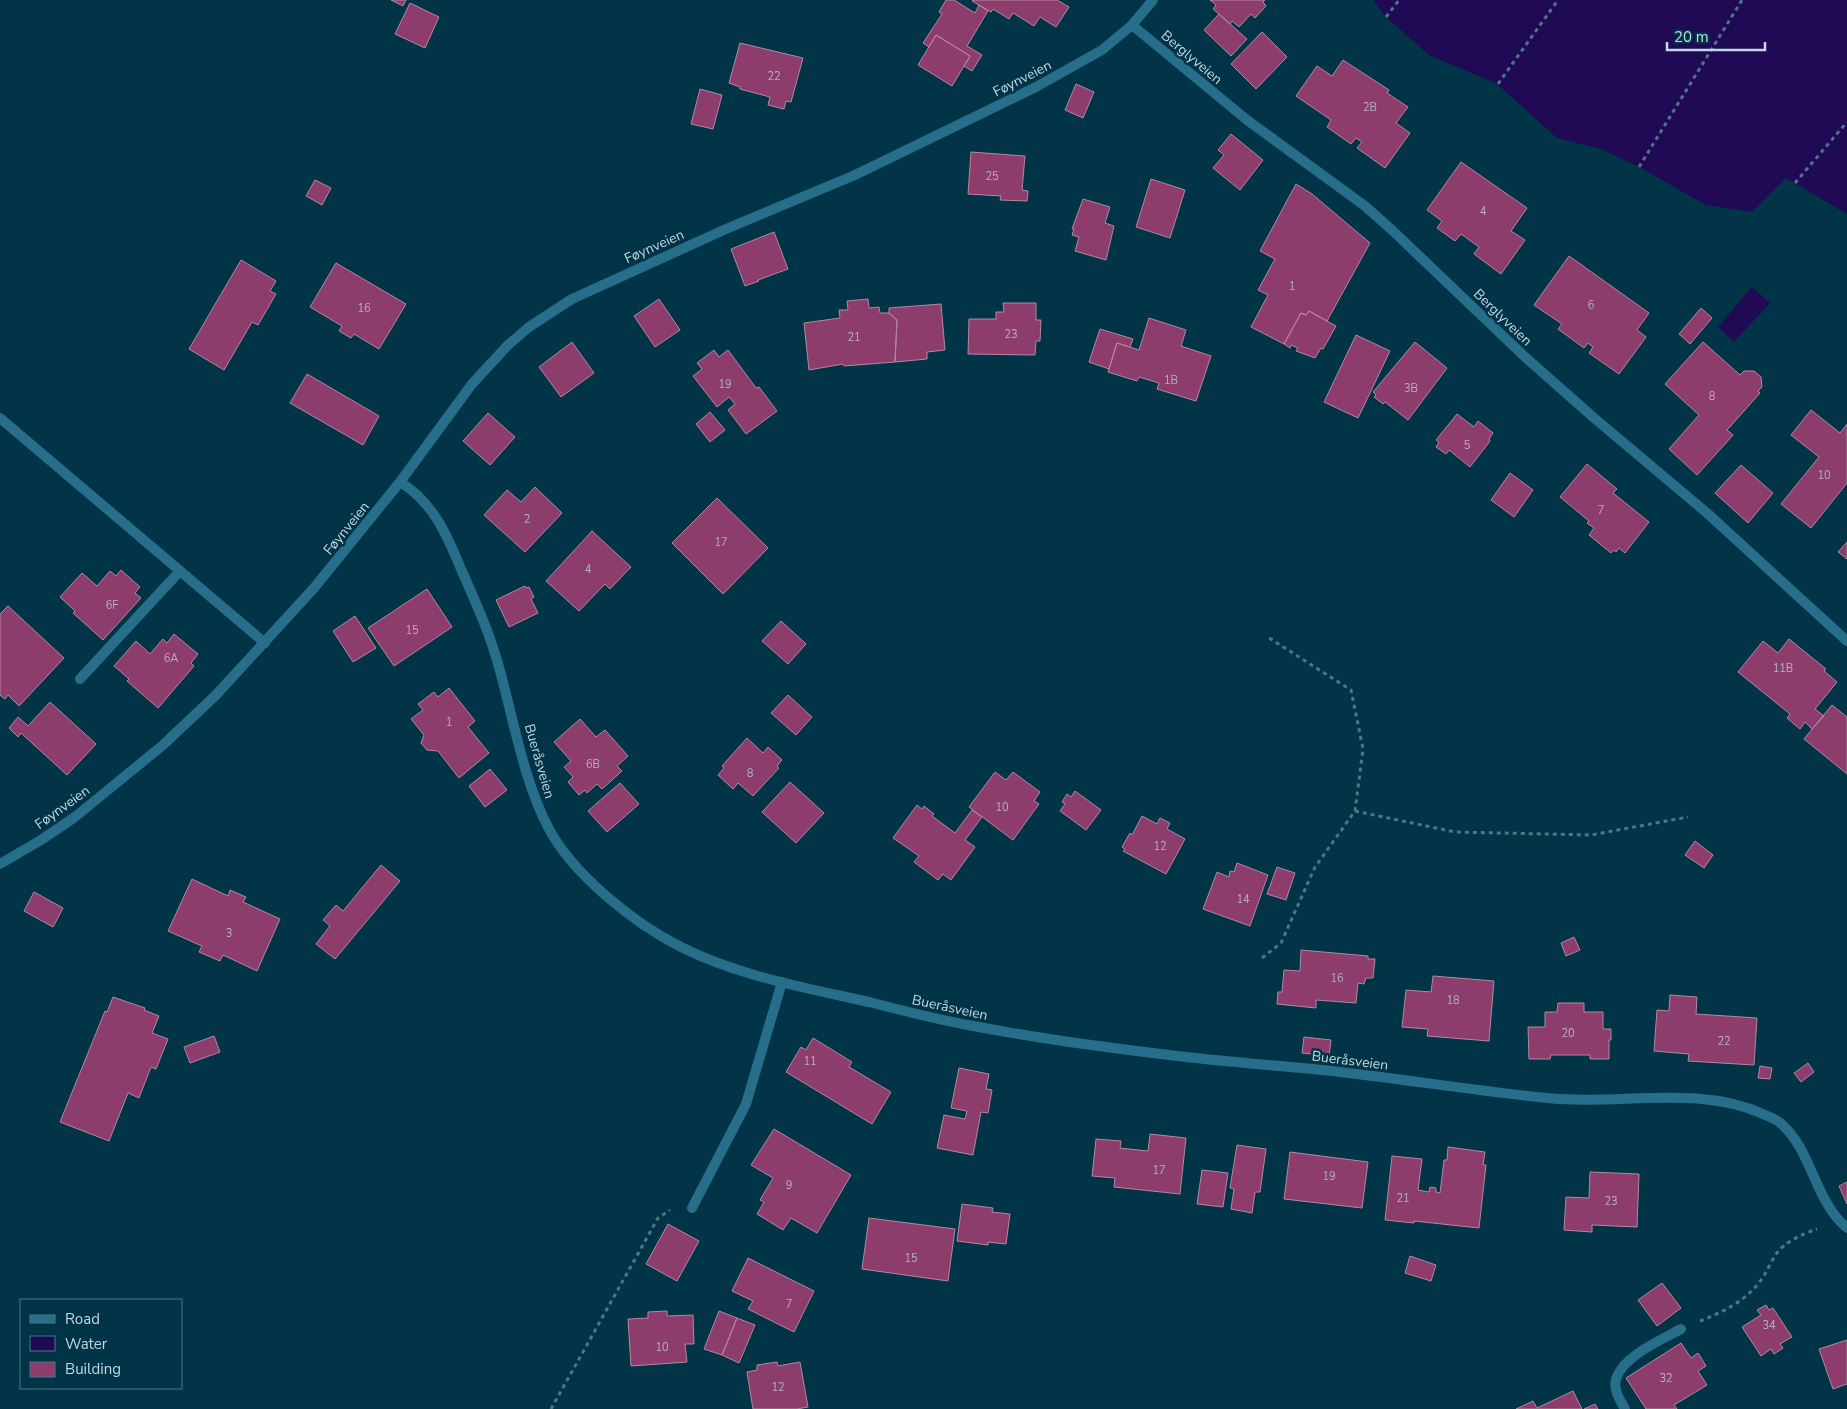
<svg xmlns="http://www.w3.org/2000/svg" width="1847" height="1409" viewBox="0 0 1847 1409" font-family="'Nunito Sans',sans-serif">
<style>
.water{fill:#210a55}
.building{fill:#8d3d6b;stroke:#b3899e}
.lines{fill:none;stroke-linecap:round;stroke-linejoin:round}
.path{stroke:#4e7685;stroke-width:3;stroke-dasharray:4 4;stroke-linecap:butt}
.service{stroke:#276e8a;stroke-width:10}
.minor{stroke:#276e8a;stroke-width:10}
.labels{text-anchor:middle;stroke-width:5;stroke-linejoin:round;paint-order:stroke}
.number-label{font-size:11px;fill:#b4b1c5}
.street-label{font-size:14px;fill:#c1d8e3;stroke:#003446}
</style>
<rect width="100%" height="100%" fill="#003446"/>
<path class="water" d="M1373,0H1847V214L1786,178L1752,212L1706,205L1639,167L1601,149L1557,138L1497,84L1429,55L1386,17Z
M1752,287L1770,303L1734,342L1718,327Z"/>
<path class="building" d="M391,0H406L403,6Z
M946,0H954L975,13L979,5L988,11L967,46L982,55L972,71L964,66L970,56L936,35L929,47L923,43L942,14L939,12Z
M973,0H1057L1069,7L1056,27L1040,17L1034,26L1013,13L1009,19L993,9L991,12L972,1Z
M1210,0H1265L1263,2L1266,6L1255,18L1251,14L1239,27L1232,21L1230,24L1213,9L1216,5Z
M410,3L439,17L425,48L395,34Z
M1219,14L1247,39L1231,56L1204,30Z
M1262,32L1287,57L1256,89L1231,64Z
M936,35L970,56L952,86L918,65Z
M740,43L803,58L791,102L786,101L784,109L768,105L770,97L740,89V87L729,83Z
M1343,60L1389,90L1387,93L1408,107L1396,123L1410,133L1385,168L1357,148L1362,142L1356,138L1351,144L1327,127L1331,120L1296,96L1317,66L1332,76Z
M1076,84L1094,92L1083,118L1065,110Z
M700,89L722,95L713,129L691,124Z
M1231,134L1263,160L1240,190L1213,168L1224,155L1218,150Z
M971,152L1025,156L1022,190L1028,191L1027,201L1000,200L1001,196L968,194Z
M1461,162L1527,208L1511,231L1525,240L1501,274L1474,254L1479,247L1461,234L1455,241L1437,228L1442,221L1427,210Z
M1151,179L1185,190L1170,238L1136,227Z
M315,180L331,188L322,205L306,196Z
M1296,184L1312,194L1370,243L1327,321L1309,311L1306,315L1301,313L1284,344L1251,327L1268,295L1258,290L1275,259L1260,251Z
M1083,199L1110,207L1105,223L1114,226L1106,260L1075,251L1079,237L1072,235L1074,229H1072Z
M774,232L788,269L758,280L759,281L745,286L731,249Z
M1569,256L1649,313L1637,330L1646,337L1619,374L1589,353L1593,347L1588,343L1584,348L1558,329L1562,324L1534,305Z
M241,260L276,281L270,291L276,294L258,325L252,322L224,370L189,349Z
M336,263L406,304L379,349L354,334L351,338L339,331L342,326L310,307Z
M659,299L680,330L655,347L634,316Z
M868,299L869,308L879,307L880,313H889L897,320L895,362L844,366L843,364L809,370L804,323L840,318L839,310H848L847,301Z
M1003,303H1036V320H1041L1040,341H1036L1035,355L968,354L969,319H996V312H1004Z
M941,304L945,350L927,352V359L895,362L897,320L889,313V308Z
M1701,308L1712,318L1690,344L1679,334Z
M1309,311L1336,326L1323,349L1321,348L1315,358L1296,351L1298,348L1291,345L1290,348L1284,344L1301,313L1306,315Z
M1149,318L1186,330L1181,346L1211,356L1196,401L1157,389L1159,383L1139,377L1137,381L1108,372L1117,343L1139,350Z
M1100,329L1133,339L1130,347L1117,343L1109,369L1089,362Z
M1356,335L1390,351L1358,418L1324,402Z
M572,342L594,373L561,397L539,367Z
M1415,342L1447,368L1408,420L1385,402L1383,404L1374,397L1376,395L1373,392Z
M1703,342L1740,375L1744,371H1754L1761,377L1762,387L1758,391L1760,393L1727,430L1733,435L1697,475L1669,449L1699,415L1665,384Z
M714,350L719,357L728,350L756,388L759,387L777,411L746,434L728,410L735,404L729,397L717,407L693,376L702,369L697,363Z
M307,374L379,416L363,445L290,403Z
M1811,410L1840,433L1847,424V483L1811,528L1781,504L1819,457L1791,435Z
M710,412L725,430L710,442L696,424Z
M488,413L515,437L490,465L463,441Z
M1457,414L1474,427L1478,421L1493,433L1489,439L1490,441L1470,467L1449,450L1446,454L1436,447L1439,442L1436,440Z
M1587,464L1617,489L1613,493L1649,522L1625,553L1619,548L1616,552L1614,550L1611,553L1589,535L1594,528L1587,523L1589,521L1560,497Z
M1741,465L1773,493L1748,523L1715,493Z
M1510,473L1533,490L1514,517L1491,500Z
M535,487L562,513L525,552L484,515L507,490L521,502Z
M717,498L768,548L723,594L672,543Z
M592,531L631,567L610,589L605,584L579,611L546,581Z
M1847,542V559L1838,552Z
M121,570L140,587L135,593L141,598L103,640L73,613L75,611L60,597L82,573L97,586L110,571L116,576Z
M525,586L526,588L529,587L534,597L531,599L538,613L509,627L496,600Z
M427,589L452,627L394,666L368,628Z
M8,606L64,658L19,706L8,695L5,699L0,695V614Z
M355,616L376,648L353,662L333,631Z
M781,621L806,644L788,664L762,641Z
M174,634L198,654L191,663L194,666L158,708L127,681L129,679L114,666L136,641L150,654L163,639L167,643Z
M1789,639L1826,669L1824,671L1837,682L1815,709L1824,716L1812,729L1805,722L1800,729L1787,718L1790,714L1738,672L1763,641L1778,653Z
M449,688L475,721L468,727L489,753L459,778L438,751L427,750L421,743L424,735L411,719L423,710L418,704L434,692L438,697Z
M788,695L812,717L796,735L771,713Z
M50,702L96,744L67,775L21,733L18,737L9,728L18,717L28,726Z
M1832,705L1847,717V774L1804,739Z
M580,719L596,737L605,730L628,756L617,766L622,771L602,789L597,784L587,793L585,790L579,795L568,782L573,777L564,767L571,761L554,742Z
M747,738L763,753L768,747L782,760L777,766L779,768L753,796L738,783L733,789L718,775L724,768L722,766Z
M490,769L507,790L485,807L469,786Z
M995,772L1006,780L1013,772L1040,792L1034,801L1039,804L1013,840L969,807Z
M790,782L824,813L796,843L762,812Z
M620,783L639,804L607,832L588,811Z
M1075,791L1101,810L1086,830L1060,811L1065,804L1062,802L1067,794L1071,797Z
M917,805L922,809L924,806L934,814L932,816L955,833L972,810L982,817L965,840L975,847L951,880L943,874L938,880L914,862L919,856L893,838Z
M1142,816L1157,824L1160,818L1170,823L1167,829L1185,839L1166,874L1123,851L1125,849L1122,847L1130,833L1132,835Z
M1695,841L1713,855L1704,868L1685,855Z
M1237,863L1268,875L1250,926L1203,909L1217,872L1229,877L1230,871L1234,872Z
M381,865L400,881L335,959L316,944L330,926L323,920L336,905L343,911Z
M1277,867L1295,873L1286,900L1267,894Z
M192,879L228,896L230,890L246,897L243,902L280,919L257,971L223,955L220,961L199,952L202,946L168,931Z
M34,892L63,908L53,927L24,911Z
M1574,937L1580,950L1566,956L1561,943Z
M1301,950L1368,956V959H1375L1373,978H1366L1364,984L1358,983L1356,1003L1316,1000V1008L1277,1004L1278,992H1282L1284,970L1300,971Z
M1433,976L1494,981L1489,1041L1427,1036L1428,1029L1402,1027L1406,990L1431,992Z
M1670,995L1697,997L1696,1014L1757,1018L1754,1065L1688,1061L1689,1054L1654,1051L1657,1010L1669,1011Z
M113,997L145,1008L144,1010L159,1016L152,1033L168,1039L156,1069L151,1067L139,1098L128,1093L109,1141L60,1122L105,1011L107,1012Z
M1558,1003H1584V1012H1603V1029H1611V1040H1609V1059H1590V1055H1551L1550,1059H1529L1528,1027H1545V1012H1557Z
M214,1036L220,1052L190,1063L184,1047Z
M1304,1037L1331,1040L1329,1056L1302,1053Z
M813,1038L852,1062L849,1067L891,1092L872,1124L786,1072L801,1047L806,1050Z
M1808,1063L1814,1072L1801,1082L1794,1073Z
M1760,1066L1772,1068L1770,1079L1758,1078Z
M959,1068L989,1074L986,1089L992,1090L988,1113L981,1112L973,1155L937,1148L944,1115L965,1119L967,1111L951,1108Z
M774,1129L851,1175L817,1233L791,1218L783,1230L757,1214L764,1202L760,1200L773,1178L751,1165Z
M1150,1134L1186,1138L1180,1194L1114,1187L1115,1178L1092,1176L1096,1139L1121,1141L1120,1148L1148,1151Z
M1237,1145L1266,1149L1260,1192H1255L1252,1213L1231,1209L1234,1189L1230,1188Z
M1448,1147L1485,1152L1483,1165H1486L1479,1228L1414,1221V1223L1385,1220L1392,1156L1422,1159L1418,1190L1429,1192L1430,1187L1436,1188V1192L1440,1193L1444,1160H1447Z
M1290,1152L1368,1162L1362,1208L1284,1199Z
M1202,1170L1228,1173L1223,1207L1197,1204Z
M1590,1172L1639,1174L1637,1227L1592,1225V1232L1564,1230L1566,1197L1589,1198Z
M1847,1182V1204L1839,1186Z
M962,1204L993,1208L992,1212L1010,1214L1006,1244L988,1242V1245L957,1241Z
M869,1218L955,1229L948,1281L862,1269Z
M668,1224L699,1241L677,1281L646,1264Z
M1410,1256L1436,1265L1431,1281L1405,1273Z
M748,1258L814,1291L794,1332L748,1309L753,1301L732,1291Z
M1662,1283L1681,1308L1657,1326L1638,1300Z
M1766,1305L1769,1310L1773,1308L1792,1337L1780,1344L1783,1348L1774,1354L1771,1349L1761,1356L1742,1327L1761,1315L1757,1310Z
M667,1311V1316L693,1315L694,1344H685L687,1362L631,1366L628,1319L648,1318V1312Z
M719,1311L737,1318L722,1355L704,1349Z
M737,1318L755,1325L739,1363L722,1355Z
M1847,1340V1384L1833,1389L1819,1349Z
M1681,1343L1691,1358L1698,1353L1706,1366L1698,1371L1707,1385L1674,1405L1677,1409H1646L1626,1378Z
M777,1362L778,1366L800,1362L808,1407L797,1409H753L747,1372L757,1370V1365Z
M1573,1391L1582,1409H1516L1533,1401L1537,1408Z
M1595,1404L1598,1409H1584Z"/>
<g class="lines">
<path class="path" d="M1386,17L1399,0
M1498,84L1558,0
M1639,167L1742,0
M1795,183L1847,122
M1355,811L1455,832L1591,835L1688,817
M1262,958L1281,943L1315,867L1355,811L1363,749L1351,690L1266,636
M1700,1321C1723,1312 1746,1301 1761,1280C1767,1272 1771,1261 1777,1253C1786,1241 1803,1234 1817,1229
M551,1409L658,1218L670,1210"/>
<path class="service" d="M80,679L180,571
M692,1208L746,1104L782,982
M1625,1409C1620,1400 1613,1390 1616,1379C1623,1356 1661,1340 1681,1329"/>
<path class="minor" d="M1132,25L1247,120L1365,206L1393,231L1525,357L1593,417L1707,513L1847,641
M0,418L265,643
M400,482C433,502 447,535 461,569C476,603 491,636 500,671C514,722 524,781 548,827C572,874 635,924 681,947C741,977 808,988 873,1003C908,1012 943,1021 979,1027C1047,1040 1117,1049 1186,1057C1237,1063 1289,1066 1340,1072C1409,1080 1478,1091 1547,1098C1618,1106 1696,1084 1763,1114C1765,1115 1777,1120 1779,1122C1812,1148 1814,1201 1847,1228
M0,864L41,840L75,817L163,745L216,695L314,588L400,482L472,384L508,345L529,327L572,299L726,229L855,175L1036,87L1102,50L1132,25L1153,0"/>
</g>
<g class="labels">
<g class="number-label">
<text x="774" y="80">22</text>
<text x="1370" y="111">2B</text>
<text x="992" y="180">25</text>
<text x="1483" y="215">4</text>
<text x="1292" y="290">1</text>
<text x="1591" y="309">6</text>
<text x="364" y="312">16</text>
<text x="1011" y="338">23</text>
<text x="854" y="341">21</text>
<text x="1171" y="384">1B</text>
<text x="725" y="388">19</text>
<text x="1411" y="392">3B</text>
<text x="1712" y="400">8</text>
<text x="1467" y="449">5</text>
<text x="1824" y="479">10</text>
<text x="1601" y="514">7</text>
<text x="527" y="523">2</text>
<text x="721" y="546">17</text>
<text x="588" y="573">4</text>
<text x="112" y="609">6F</text>
<text x="412" y="634">15</text>
<text x="171" y="662">6A</text>
<text x="1783" y="672">11B</text>
<text x="449" y="726">1</text>
<text x="593" y="768">6B</text>
<text x="750" y="777">8</text>
<text x="1002" y="811">10</text>
<text x="1160" y="850">12</text>
<text x="1243" y="903">14</text>
<text x="229" y="937">3</text>
<text x="1337" y="982">16</text>
<text x="1453" y="1004">18</text>
<text x="1568" y="1037">20</text>
<text x="1724" y="1045">22</text>
<text x="810" y="1065">11</text>
<text x="1159" y="1174">17</text>
<text x="1329" y="1180">19</text>
<text x="789" y="1189">9</text>
<text x="1403" y="1202">21</text>
<text x="1611" y="1205">23</text>
<text x="911" y="1262">15</text>
<text x="789" y="1308">7</text>
<text x="1769" y="1329">34</text>
<text x="662" y="1351">10</text>
<text x="1666" y="1382">32</text>
<text x="778" y="1391">12</text>
</g>
<g class="street-label">
<text transform="translate(1192 57) rotate(40)" y="5">Berglyveien</text>
<text transform="translate(1022 78) rotate(-27)" y="5">Føynveien</text>
<text transform="translate(654 246) rotate(-24)" y="5">Føynveien</text>
<text transform="translate(1503 317) rotate(44)" y="5">Berglyveien</text>
<text transform="translate(346 528) rotate(-51)" y="5">Føynveien</text>
<text transform="translate(540 761) rotate(74)" y="5">Bueråsveien</text>
<text transform="translate(62 807) rotate(-36)" y="5">Føynveien</text>
<text transform="translate(950 1007) rotate(12)" y="5">Bueråsveien</text>
<text transform="translate(1350 1060) rotate(7)" y="5">Bueråsveien</text>
</g>
</g>
<rect x="20" y="1299" width="162" height="90" fill="#003446" stroke="#4d7685"/>
<rect x="30" y="1315" width="25" height="8" fill="#276e8a" stroke="#4d7685"/>
<text x="65" y="1324" font-size="15" fill="#c1d8e3">Road</text>
<rect x="30" y="1336" width="25" height="15" fill="#210a55" stroke="#4d7685"/>
<text x="65" y="1349" font-size="15" fill="#c1d8e3">Water</text>
<rect x="30" y="1362" width="25" height="15" fill="#8d3d6b" stroke="#4d7685"/>
<text x="65" y="1374" font-size="15" fill="#c1d8e3">Building</text>
<path d="M1667 42v8h98v-8" fill="none" stroke="#c1d8e3" stroke-width="2.5"/>
<text x="1674" y="42" font-size="15" fill="#c1d8e3" stroke="#003446" stroke-width="4" paint-order="stroke">20 m</text>
</svg>
